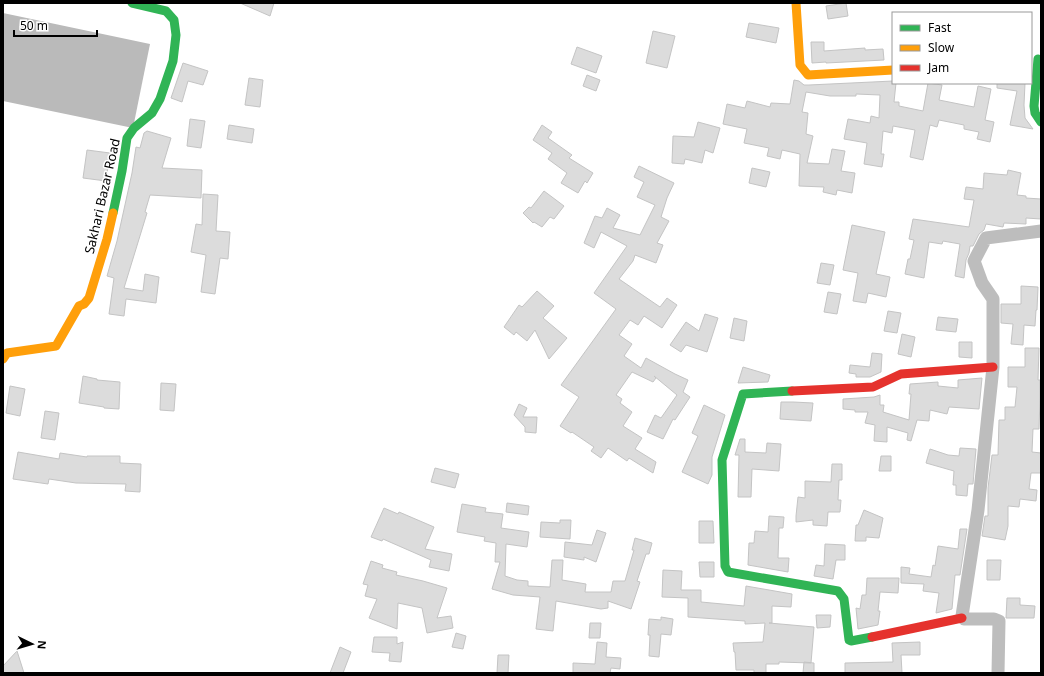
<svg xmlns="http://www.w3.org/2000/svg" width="1044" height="676" viewBox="0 0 1044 676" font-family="'Noto Sans',sans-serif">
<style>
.water{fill:#bababa}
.building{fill:#dcdcdc;stroke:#c4c4c4}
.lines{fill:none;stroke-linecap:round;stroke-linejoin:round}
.street{stroke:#bdbdbd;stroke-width:13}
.fast{stroke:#30b455;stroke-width:9}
.slow{stroke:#ff9f0a;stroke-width:9}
.jam{stroke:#e5322d;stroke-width:9}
.labels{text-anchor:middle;stroke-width:3;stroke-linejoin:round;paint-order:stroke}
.street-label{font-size:13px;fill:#000;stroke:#fff}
</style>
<rect width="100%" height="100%" fill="#fff"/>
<path class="water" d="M3,13L150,44L133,128L3,101Z"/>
<path class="building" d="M240,3H274L270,16Z
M846,3L848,16L828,19L826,6Z
M749,23L779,28L776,43L746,37Z
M653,31L675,36L667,68L646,63Z
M811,42H824V51L865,48V50L883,49L884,60L826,63V62L812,63Z
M577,47L602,56L596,73L571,64Z
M183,63L208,71L203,85L188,81L182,102L171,98Z
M587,75L600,80L596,91L583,86Z
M249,78L263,80L260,107L245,105Z
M794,80L799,81L804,85H809L893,81V83H896L894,102H899V106L923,111L928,83L942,85L939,100L974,107L978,86L991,89L985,120L994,122L990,142L977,139L979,132L964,129V125L939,120L937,127L930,125L923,160L910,157L915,130L893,126L892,133L883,131L881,154H884L882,167L864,164L867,143L844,139L848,119L870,123L871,116L879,118L880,95L856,94V96H830L806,92L802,112L808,113L806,134L813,136L807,163L829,164L832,149L845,151L841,171L855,173L852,193L837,190L836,195L823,192L824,187L799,186L800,154L782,150L780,159L767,156L769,148L744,143L747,129L723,124L727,104L745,108L747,101L770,107L771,103L790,104Z
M997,83H1025L1024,105L1025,118L1033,129L1010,125L1017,91L997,88Z
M190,119L205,121L201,148L187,146Z
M698,122L720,128L713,153L705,150L702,163L685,159L684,164L672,163L673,136L694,137Z
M229,125L254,129L252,143L227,139Z
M542,125L552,132L548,138L572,155L569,158L593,173L587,183L585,181L578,193L561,183L567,173L548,159L552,153L533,140Z
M147,131L171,138L162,168L202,170L201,198L150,195L145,212L147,213L124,288L143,291L145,274L159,277L156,303L126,299L124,316L109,314L114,278L107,276L117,241L132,173L136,147L140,148L144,133Z
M87,150L110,153L106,181L83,178Z
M639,166L674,183L667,198L661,217L669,221L657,243L663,245L656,263L635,255L633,261L619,279L660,307L667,298L677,305L662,328L644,316L638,325L630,320L619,335L632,344L624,356L641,368L646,358L675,374L688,380L683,392L690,397L675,420L673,419L663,439L647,432L655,415L661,418L677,395L654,376L656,378L653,382L632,372L616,395L622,399L620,403L632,412L623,426L642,438L635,449L656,462L653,473L629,458L627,461L608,448L601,458L591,451L594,447L572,432L571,433L560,426L579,397L561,385L616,309L594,293L627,246L601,232L594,248L584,243L595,216L602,218L607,208L620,215L613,228L640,235L655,205L637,197L644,182L634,177Z
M752,168L770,172L766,187L749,183Z
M1008,170L1021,173L1017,195L1026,196V198L1041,199V219L1026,218V224L1004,223L1003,227L986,224L984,230L979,234L973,246H970L969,253L966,260L964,278L955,276L960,244L943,241L942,244L929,242L924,278L905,274L908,259H910L914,240L909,239L913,219L969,227L974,200L964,199L966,187L983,189L984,173L1007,175Z
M544,191L564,206L554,219L550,217L542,227L534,222L533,223L523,213L529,207L531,208Z
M203,194L218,195L216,231L230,232L228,259L220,258L215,294L201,292L206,255L191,252L196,224L202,225Z
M852,225L885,232L876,274L890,277L886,297L868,293L866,303L853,301L858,273L843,270Z
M821,263L834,265L830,285L817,283Z
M1021,286L1038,287L1037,310H1036L1035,326L1024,325L1023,345L1011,344L1013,324L1001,323V304H1021Z
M537,291L554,306L543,318L567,338L549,359L535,330L527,341L516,332L514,335L504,327L519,305L522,307Z
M828,292L841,294L837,314L824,312Z
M888,311L901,313L897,333L884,331Z
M705,314L718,318L707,352L686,345L681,352L670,345L686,322L699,331Z
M938,317L958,319L956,332L936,330Z
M734,318L747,321L744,341L730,338Z
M902,334L915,337L911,357L898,354Z
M959,342H972V358L959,357Z
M1025,348H1039L1038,380H1040V399L1039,429H1033L1032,452L1041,453V473H1031L1029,489L1037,490L1036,501L1020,499L1019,507L1008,506V526L1005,540L982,536L985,516H988V488L992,455H998L999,420H1005V407H1015L1017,387H1008V367H1025Z
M872,353L882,354L881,372L870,377H856V374L849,373L850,365L870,367Z
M743,367L770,375L768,382L738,383Z
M83,376L97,379V380L120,382L119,409L104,408V407L79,403Z
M982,378L979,409L949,407L947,414L930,410L929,421L917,420L911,441L907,440L908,433L887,427V442L874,441L875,425L865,423L868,412H855V410L843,409V399L874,397L880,395V405H884L883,412L909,420L911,394H909L910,384L938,382V386L958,388V380Z
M161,383L176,384L174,411L160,410Z
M10,386L25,389L20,416L6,413Z
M781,402H793L813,403L811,421L780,419Z
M519,404L527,408L523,417H537L536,433L525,432V427L514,415Z
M704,405L725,415L712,457V475L708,484L682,472L698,436L692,433Z
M45,411L59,413L55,440L41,438Z
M740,439H745V452L766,453L767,443L781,444L779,471L752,469L751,497H738L739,455H735Z
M960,448L976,449L973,484H968L967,496L956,495V485H953L954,471L926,463L930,449L948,455L959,456Z
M18,452L59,459L60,453L87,457V456H120V463L141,464L140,492L125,491L126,484L76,483L49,479L48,484L13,479Z
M881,456H891V471H879Z
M832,464H842V480H839L838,500H841L840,512H828L827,526L813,525V520L796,522V516L798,497L805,498V481L831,482Z
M435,468L459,474L455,488L431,482Z
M507,503L529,506L528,515L506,512Z
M462,504L486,508L485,512L503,514L501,528L529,532L527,547L506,544L505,576L517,580L528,581V586L550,587L552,560H563L562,580L586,584L585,592H611L613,581H625L634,550H632L635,538L652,543L649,554H646L637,581L640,582L631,609L608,601V608L601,609L556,601L553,631L536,629L540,597L513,595L492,589L500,562H495L496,543L484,541L485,537L457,532Z
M384,508L398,514L399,512L434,527L425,549L452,554L449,571L429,567L431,560L383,539L382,541L371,537Z
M864,510L883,518L879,538L866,537V541H855L856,525H858Z
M769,516L784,517L783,528H779L778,558H789L788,572L748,565L749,543H754L755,531L768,532Z
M560,520H571L570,539L540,537L541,522L560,523Z
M699,521H713L714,543H699Z
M960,529H967L960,575H955L952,609L936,613L939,593L923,591L924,584L901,583V567L910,568L909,574L931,577L933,565L935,566L938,546L958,549Z
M597,530L606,533L596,562L584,557V560L564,557L565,542L592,545Z
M825,544L845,545V560H836L833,579L814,576L816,565L824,566Z
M987,560H1001L1000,580H987Z
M371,561L383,565L382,568L397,572L396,575L423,581L447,588L437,618L451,616L453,628L427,633L422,608L398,603L397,629L369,618L377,599L365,596L368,585L363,584Z
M699,562H714V577H700Z
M663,570L682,571L681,590H701V602L744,606L746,586L792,594L791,607L772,606V623H769L814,627L811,663L779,662V664H766V673H754V670H736L735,652H734L733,643L763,642L765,623L745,624V621L688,617V598L662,597Z
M867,578H899L898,593L880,592L878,611H880L878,625L858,629L856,608L860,609L862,595H866Z
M1007,598H1020V605L1035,606L1034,618H1006Z
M816,615H831L830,627L817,628Z
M661,617L673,619L671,635L661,634L659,657L649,656L650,635H648L649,619L661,620Z
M590,623H601L600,638H589Z
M456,633L466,636L463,649L452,647Z
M374,637H397V644L403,642L401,662L389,661L390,653L372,652Z
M597,642L607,643L606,657L621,658L620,669L611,668L610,673H573V663L595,664Z
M920,642V655H901L902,673H845V663L893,662L892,643Z
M340,647L351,652L343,673H330Z
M17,651L24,673H3V666Z
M498,655H509L508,673H497Z
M804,662L814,663V673H803Z"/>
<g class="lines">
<path class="street" d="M998,673L999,621L994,619H964L962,616L978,510L993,367V299L982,283L974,261L986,238L1041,231"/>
<path class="fast" d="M1038,59L1034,106L1035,113L1041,122
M113,213L122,171L127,138L134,128L152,113L160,99L173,61L176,35L174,20L166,11L132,3
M792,391L743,394L722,460L725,566L728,572L838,591L844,599L849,640L851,641L872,637"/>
<path class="slow" d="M796,3L800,65L808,75L893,70
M3,359L7,353L56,346L79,306L84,304L89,298L107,239L113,213"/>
<path class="jam" d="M792,391L873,387L901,374L993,367
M872,637L962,618"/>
</g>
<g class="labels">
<g class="street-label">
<text transform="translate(102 196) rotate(-77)" y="5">Sakhari Bazar Road</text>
</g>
</g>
<rect width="1044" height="676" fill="none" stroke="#000000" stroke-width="8"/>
<rect x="892" y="12" width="140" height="72" fill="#ffffff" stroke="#999999"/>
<rect x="900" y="25" width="20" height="6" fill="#30b455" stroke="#999999"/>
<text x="928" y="32" font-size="12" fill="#000000">Fast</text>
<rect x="900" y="45" width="20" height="6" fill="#ff9f0a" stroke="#999999"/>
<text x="928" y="52" font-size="12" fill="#000000">Slow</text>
<rect x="900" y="65" width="20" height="6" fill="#e5322d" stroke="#999999"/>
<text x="928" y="72" font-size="12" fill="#000000">Jam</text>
<g transform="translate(32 644) rotate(95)" stroke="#ffffff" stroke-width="3" paint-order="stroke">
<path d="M0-3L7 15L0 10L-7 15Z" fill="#000000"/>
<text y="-6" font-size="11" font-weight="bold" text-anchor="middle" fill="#000000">N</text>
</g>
<path d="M14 30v6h83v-6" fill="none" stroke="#000000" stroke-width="2"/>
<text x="20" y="30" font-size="12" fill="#000000" stroke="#ffffff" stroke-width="3" paint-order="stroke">50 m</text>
</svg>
